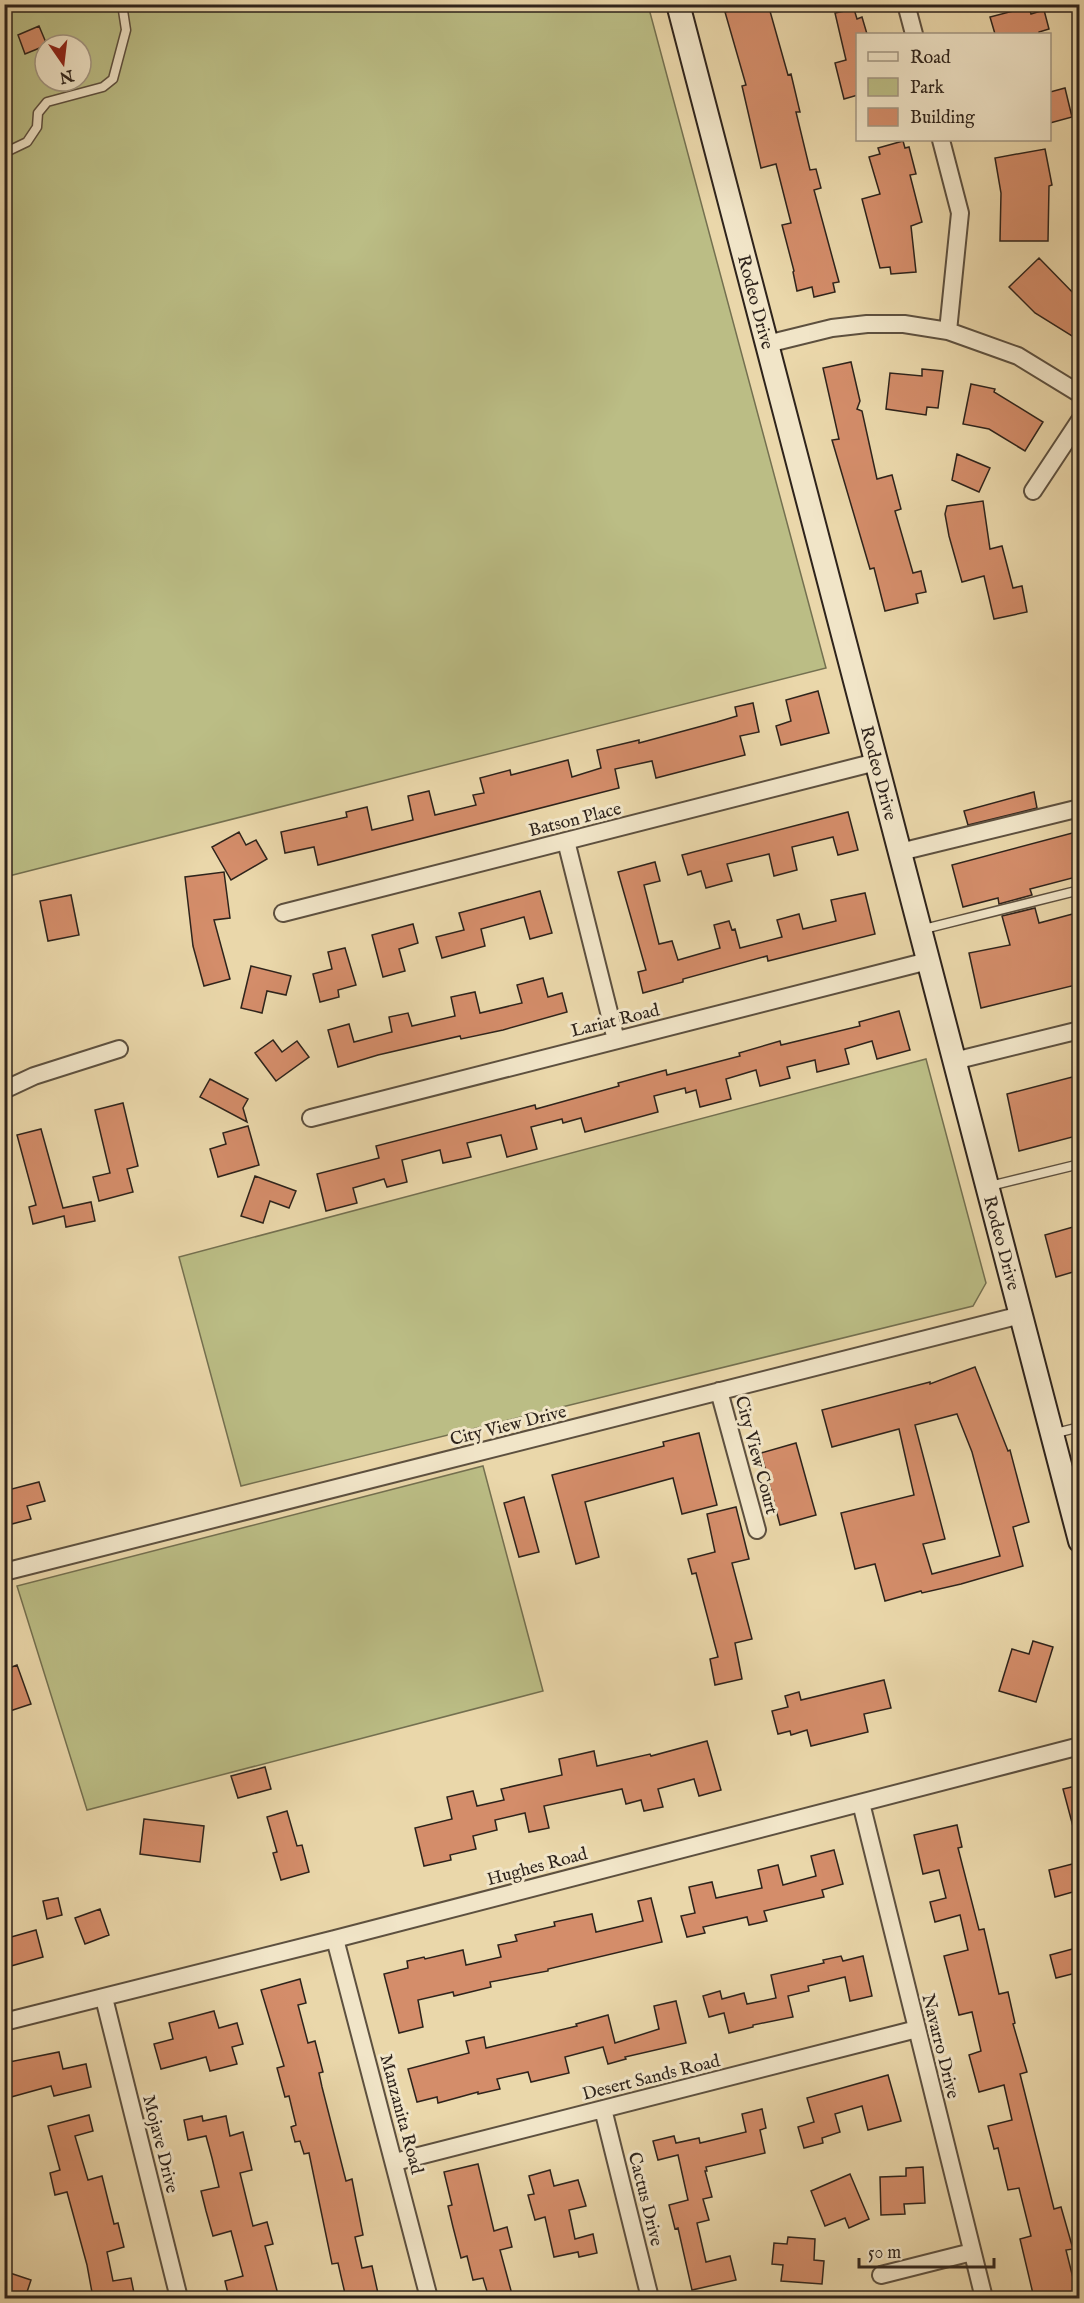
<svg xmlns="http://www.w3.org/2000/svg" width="1084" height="2303" viewBox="0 0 1084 2303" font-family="'IM FELL English',serif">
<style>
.green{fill:#bbbd85;stroke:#747050;stroke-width:1.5;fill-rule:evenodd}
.building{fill:#d48d6a;stroke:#2e231b;stroke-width:1.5;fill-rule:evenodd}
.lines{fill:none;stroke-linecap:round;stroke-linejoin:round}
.lane-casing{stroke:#5d503f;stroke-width:11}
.street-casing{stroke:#5d503f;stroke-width:20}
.secondary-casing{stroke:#2e231b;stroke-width:26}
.lane{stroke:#f1e5c8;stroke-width:8}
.street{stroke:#f1e5c8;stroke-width:16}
.secondary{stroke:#f1e5c8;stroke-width:22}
.labels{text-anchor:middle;stroke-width:6;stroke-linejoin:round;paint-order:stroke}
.street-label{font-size:18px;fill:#2e231b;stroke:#f1e5c8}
</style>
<rect width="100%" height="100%" fill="#ead7aa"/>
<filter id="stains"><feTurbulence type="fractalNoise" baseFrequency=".00333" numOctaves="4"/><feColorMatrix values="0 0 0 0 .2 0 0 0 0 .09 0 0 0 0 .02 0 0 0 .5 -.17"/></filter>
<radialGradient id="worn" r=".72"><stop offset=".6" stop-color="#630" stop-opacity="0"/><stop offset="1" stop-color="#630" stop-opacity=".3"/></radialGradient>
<path class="green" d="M5,5H648L826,668L5,877ZM45,45H81V81H45Z
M926,1059L986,1283L973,1306L241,1486L179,1257Z
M483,1466L543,1691L87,1810L17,1586Z"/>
<path class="building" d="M752,4H768L788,75L791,74L800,112H796L810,170L816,169L821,188L814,190L839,282L833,283L835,292L814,297L812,287L797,291L793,272L794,271L782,225L791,223L776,164L761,168L742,86L746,85L725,12Z
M1029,7L1031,14L1044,10L1049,29L1039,32V34H995L990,17Z
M854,9L857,19L862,17L867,34H858V95L844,99L835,63L846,60L835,13Z
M39,26L47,45L25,54L18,35Z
M1065,88L1072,117L1050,123V92Z
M903,141L905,148L909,147L916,174L910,175L922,222L911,226L916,272L891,274L890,267L880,268L862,199L880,194L869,157L880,154L878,148Z
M1045,149L1052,185L1049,186L1048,241H1000L1001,193L995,158Z
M1039,258L1080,300V341L1035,313L1009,287Z
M851,362L860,401L857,409L862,411L877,479L892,475L901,509L895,511L913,573L921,571L926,592L916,594L918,603L885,611L874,568L870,569L832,440L839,439L823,368Z
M922,369L943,371L938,408L927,407L926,415L886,409L890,373L922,376Z
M971,384L995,389L994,392L1043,422L1025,451L989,429L963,424Z
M957,454L990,468L979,492L952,480Z
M983,501L990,549L1002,546L1013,588L1022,586L1027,612L994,619L984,576L962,582L949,536L945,514L947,506Z
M818,691L829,733L781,745L776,726L791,721L786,700Z
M753,703L759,732L740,736L745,755L656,778L652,761L615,769L619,788L318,865L314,847L285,853L281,832L347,817L346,812L367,807L372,830L413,820L408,796L429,791L435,815L476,805L473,795L484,793L480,778L510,770L511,775L568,760L572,777L601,768L597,750L639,740V743L717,722L737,716L735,707Z
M1034,792L1037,808L968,825L964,811Z
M848,812L858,850L838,855L833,837L792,847L797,870L774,876L769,854L727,864L732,881L706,888L701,871L688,875L682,855Z
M1080,831V876L1030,889L1032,895L999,904L998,898L963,907L952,865Z
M239,832L246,845L256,840L267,859L231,880L212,847Z
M655,862L660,881L644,885L659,944L672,941L678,960L720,948L714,925L729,921L732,930L735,929L740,948L782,937L777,920L799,914L803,929L836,921L831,900L865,893L875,934L768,961L767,956L683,979V982L643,993L638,972L646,970L618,872Z
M224,872L230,918L214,920L230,979L204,986L193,946L185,877Z
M540,891L552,933L530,939L524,917L481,929L485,946L442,958L436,937L464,930L459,913Z
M71,895L79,935L48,941L40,901Z
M1035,908L1039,923L1080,912V984L981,1008L969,953L1010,945L1002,916Z
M413,924L418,943L399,949L405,971L383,977L372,935Z
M345,948L356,985L338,990L339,997L320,1002L313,974L332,969L328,952Z
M251,966L291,976L286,995L267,991L262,1013L241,1008Z
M543,978L548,997L562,993L567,1012L503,1030L461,1039L460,1036L378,1055L338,1067L328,1030L349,1024L354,1042L392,1032L389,1017L408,1013L412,1026L455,1016L451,997L475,992L480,1013L522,1003L517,985Z
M899,1011L910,1050L877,1059L872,1041L845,1049L849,1064L817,1072L815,1060L787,1067L790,1078L760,1086L756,1070L726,1079L731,1099L700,1107L696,1090L686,1093L685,1088L654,1096L658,1112L585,1132L581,1118L563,1123L562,1119L531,1127L537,1149L507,1157L501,1135L467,1143L471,1157L443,1163L440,1150L402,1160L407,1182L387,1187L384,1179L353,1188L357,1203L326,1211L317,1174L379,1158L376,1146L535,1105L536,1109L619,1086L618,1083L666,1070L667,1075L740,1056L739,1053L780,1041L781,1045L860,1026L859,1022Z
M273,1040L282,1052L297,1041L309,1057L276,1081L255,1053Z
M1080,1075V1135L1019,1151L1007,1094Z
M210,1079L248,1099L243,1108L247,1122L200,1097Z
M123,1103L138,1166L127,1169L133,1192L99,1201L93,1177L110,1173L95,1110Z
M248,1126L259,1165L218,1177L210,1149L226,1144L223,1133Z
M41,1129L63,1208L91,1202L95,1221L66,1227L64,1216L33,1224L29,1207L36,1205L17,1135Z
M255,1176L296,1191L289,1208L270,1201L263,1223L241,1216Z
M1080,1225V1270L1056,1277L1045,1235Z
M975,1367L1008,1451L1010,1450L1029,1522L1013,1527L1023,1566L961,1584L922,1593L921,1591L885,1601L875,1564L855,1569L841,1513L914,1495L899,1429L832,1447L822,1410L930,1382V1384ZM957,1414L972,1452L1000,1556L932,1574L923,1544L945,1539L915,1425Z
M699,1433L717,1505L682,1514L673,1478L585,1502L599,1557L576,1564L552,1475L664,1446L663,1442Z
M796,1443L816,1515L780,1525L761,1453Z
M39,1482L45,1501L27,1506L31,1519L8,1525L4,1511V1491Z
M524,1497L539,1552L519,1557L504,1503Z
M736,1507L749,1559L732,1563L752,1639L735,1643L742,1679L715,1685L710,1659L718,1657L696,1573L692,1574L688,1559L715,1552L707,1514Z
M1033,1641L1053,1647L1036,1702L999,1691L1012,1649L1029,1654Z
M17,1665L31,1704L4,1713V1670Z
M884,1680L891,1708L864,1714L868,1732L811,1746L807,1730L791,1735L790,1731L778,1734L772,1711L788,1707L785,1696L799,1692L801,1700Z
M707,1741L721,1790L699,1796L694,1779L658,1789L663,1807L644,1811L641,1800L626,1804L622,1789L544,1806L549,1828L529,1832L525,1813L495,1820L497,1830L473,1836L476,1849L450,1855L451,1860L424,1866L415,1828L452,1819L447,1797L473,1791L477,1806L504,1800L501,1789L562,1775L559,1759L594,1751L597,1766L650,1754L651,1756Z
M265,1767L271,1789L238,1798L231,1776Z
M1080,1785V1833L1075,1834L1063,1789Z
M287,1811L297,1846L302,1845L309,1872L281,1880L273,1853L277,1852L267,1817Z
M144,1819L204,1826L200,1862L140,1854Z
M957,1825L962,1847L958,1848L979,1930L984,1929L999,1994L1008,1992L1015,2023L1013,2024L1027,2072L1020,2074L1054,2209L1061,2207L1073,2249L1066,2250L1078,2298H1034L1020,2239L1031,2236L1019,2188L1008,2190L998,2148L994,2149L988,2126L1012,2120L1004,2085L979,2092L969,2055L981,2051L972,2012L959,2015L944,1956L968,1950L960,1915L935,1922L930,1902L946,1898L939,1870L923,1874L914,1835Z
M834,1850L843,1884L822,1890L824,1897L764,1911L767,1921L749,1925L747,1917L703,1927L705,1933L687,1937L681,1916L695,1913L689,1887L712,1882L716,1898L762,1888L758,1870L778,1865L783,1885L816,1876L811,1856Z
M1080,1862V1890L1055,1897L1049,1870Z
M58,1898L62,1915L47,1919L43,1901Z
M651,1898L662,1942L548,1969V1971L490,1982L491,1987L454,1996L453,1992L418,2000L423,2027L399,2033L384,1974L408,1968L407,1961L424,1957L425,1959L463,1950L466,1965L501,1957L498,1945L517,1941L515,1935L555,1926L554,1922L592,1914L596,1932L643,1921L638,1901Z
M100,1909L109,1935L85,1944L75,1918Z
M36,1930L43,1957L11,1966L4,1939Z
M1080,1947V1972L1056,1978L1050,1955Z
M841,1956L843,1961L863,1956L872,1996L850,2001L845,1977L808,1986L809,1991L788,1996L793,2017L753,2025V2027L729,2033L724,2013L709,2017L703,1996L720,1991L722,1999L744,1993L747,2004L776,1998L771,1975L824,1963L823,1960Z
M300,1979L306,2003L298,2005L308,2043L315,2041L323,2072L319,2073L322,2087L346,2181L352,2179L363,2235L355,2237L362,2268L372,2266L379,2298H346L338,2263L332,2264L309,2153L304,2154L300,2141L295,2142L291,2127L296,2125L289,2096L285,2097L277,2068L284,2066L261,1990Z
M676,2001L686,2043L625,2057L626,2059L608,2064L603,2047L565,2057L569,2073L531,2082L528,2072L497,2079L500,2089L478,2094V2092L438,2103L437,2097L417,2102L408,2069L469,2053L466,2041L484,2037L486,2048L577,2026L576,2024L608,2015L615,2043L659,2029L654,2006Z
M214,2011L219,2028L237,2023L243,2044L232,2047L237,2064L210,2071L206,2057L161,2069L154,2044L173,2039L169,2023Z
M59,2052L63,2069L86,2064L91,2087L54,2096L51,2086L4,2099V2063Z
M888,2075L901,2121L868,2130L862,2106L835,2114L840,2132L822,2138L823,2143L804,2148L798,2127L814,2122L807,2098Z
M762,2109L766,2128L760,2130L765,2153L706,2167L707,2171H705L712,2197L703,2199L709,2220L697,2223L706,2262L730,2256L736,2280L692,2290L678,2228L675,2229L669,2205L688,2200L678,2155L658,2160L653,2141L674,2136L676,2143L699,2138L700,2143L746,2132L742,2114Z
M89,2115L93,2131L75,2136L88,2180L102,2176L114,2224L118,2223L124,2247L107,2252L113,2281L131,2278L135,2298H117V2296L93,2298L87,2265L67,2192L55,2195L50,2173L60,2170L48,2126Z
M202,2116L203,2121L226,2116L230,2136L243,2132L252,2170L240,2173L253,2226L267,2222L273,2244L265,2246L279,2298H229L225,2281L243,2276L231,2231L213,2236L206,2211L201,2191L219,2187L212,2158L206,2136L188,2140L184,2120Z
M478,2164L494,2231L507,2227L512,2247L500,2250L513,2298H489L483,2278L473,2280L467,2256L461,2258L453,2227L448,2206L452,2205L444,2172Z
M923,2167L925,2203L904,2204L905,2214L881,2215L880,2177L906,2176V2168Z
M550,2170L554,2186L578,2180L586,2206L569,2210L575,2239L593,2234L597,2253L579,2257L578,2252L554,2257L545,2217L535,2220L528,2195L534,2194L529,2176Z
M850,2174L869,2219L849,2228L845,2218L825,2226L811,2191Z
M788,2237L815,2239L814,2260L824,2261L822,2284L781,2281L783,2265L772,2264L774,2243L787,2244Z
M4,2271L31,2280L25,2298H4Z"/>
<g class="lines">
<g class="lane-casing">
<path id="lane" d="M4,153L27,142L37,127L38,113L47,102L103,87L113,79L126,30L122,4
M920,930L1080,890
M990,1186L1080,1164
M1052,1434L1080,1427"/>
</g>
<g class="street-casing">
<path id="street" d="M906,4L914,34
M941,140L960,213L948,331
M767,344L832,328L867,324H904L948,331L1018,356L1080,394
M1033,491L1080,420
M566,841L616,1040
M900,852L1080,808
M283,913L876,762
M954,1061L1080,1030
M4,1090L34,1076L119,1049
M311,1118L928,961
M719,1391L757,1530
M4,1572L1021,1315
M861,1803L984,2298
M335,1939L429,2298
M104,1998L179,2298
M4,2022L335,1939L1080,1746
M603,2109L650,2298
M395,2162L917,2029
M881,2275L972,2252"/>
</g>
<g class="secondary-casing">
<path id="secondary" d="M678,4L1080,1541"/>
</g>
<use href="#lane" class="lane"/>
<use href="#street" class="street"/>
<use href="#secondary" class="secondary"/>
</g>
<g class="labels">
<g class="street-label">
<text transform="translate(756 302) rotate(75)" y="6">Rodeo Drive</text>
<text transform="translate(879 773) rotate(75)" y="6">Rodeo Drive</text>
<text transform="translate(575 819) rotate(-14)" y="6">Batson Place</text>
<text transform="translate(615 1020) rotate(-14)" y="6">Lariat Road</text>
<text transform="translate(1002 1243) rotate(75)" y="6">Rodeo Drive</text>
<text transform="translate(508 1425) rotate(-14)" y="6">City View Drive</text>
<text transform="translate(757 1455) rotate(75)" y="6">City View Court</text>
<text transform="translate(537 1866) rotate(-15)" y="6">Hughes Road</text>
<text transform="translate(941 2046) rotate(76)" y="6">Navarro Drive</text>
<text transform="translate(651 2077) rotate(-14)" y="6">Desert Sands Road</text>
<text transform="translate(402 2114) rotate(75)" y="6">Manzanita Road</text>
<text transform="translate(161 2144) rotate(76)" y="6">Mojave Drive</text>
<text transform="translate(646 2199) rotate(76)" y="6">Cactus Drive</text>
</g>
</g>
<rect width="1084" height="2303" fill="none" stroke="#ead7aa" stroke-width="24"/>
<rect x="6" y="6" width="1072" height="2291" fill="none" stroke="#2e231b" stroke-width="3"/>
<rect x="12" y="12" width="1060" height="2279" fill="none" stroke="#2e231b" stroke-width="1.5"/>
<rect x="856" y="33" width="195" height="108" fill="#f1e5c8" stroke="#a39783" stroke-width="1.5"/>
<rect x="868" y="52" width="30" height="9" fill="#f1e5c8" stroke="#a39783" stroke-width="1.5"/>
<text x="910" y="63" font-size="18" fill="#2e231b">Road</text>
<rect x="868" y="78" width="30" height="18" fill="#bbbd85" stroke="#a39783" stroke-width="1.5"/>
<text x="910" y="93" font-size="18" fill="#2e231b">Park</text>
<rect x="868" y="108" width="30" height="18" fill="#d48d6a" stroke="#a39783" stroke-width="1.5"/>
<text x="910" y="123" font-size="18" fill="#2e231b">Building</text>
<g transform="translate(63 63) rotate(166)"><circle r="28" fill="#f1e5c8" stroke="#a39783" stroke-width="1.5"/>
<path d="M0-4.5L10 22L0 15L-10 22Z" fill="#8f2418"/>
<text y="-9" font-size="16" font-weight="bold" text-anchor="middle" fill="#2e231b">N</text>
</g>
<path d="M859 2258v9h135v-9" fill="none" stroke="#2e231b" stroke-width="3"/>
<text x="868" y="2258" font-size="18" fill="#2e231b" stroke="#f1e5c8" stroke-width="4.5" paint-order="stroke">50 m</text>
<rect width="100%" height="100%" filter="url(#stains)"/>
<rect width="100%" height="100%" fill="url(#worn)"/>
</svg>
